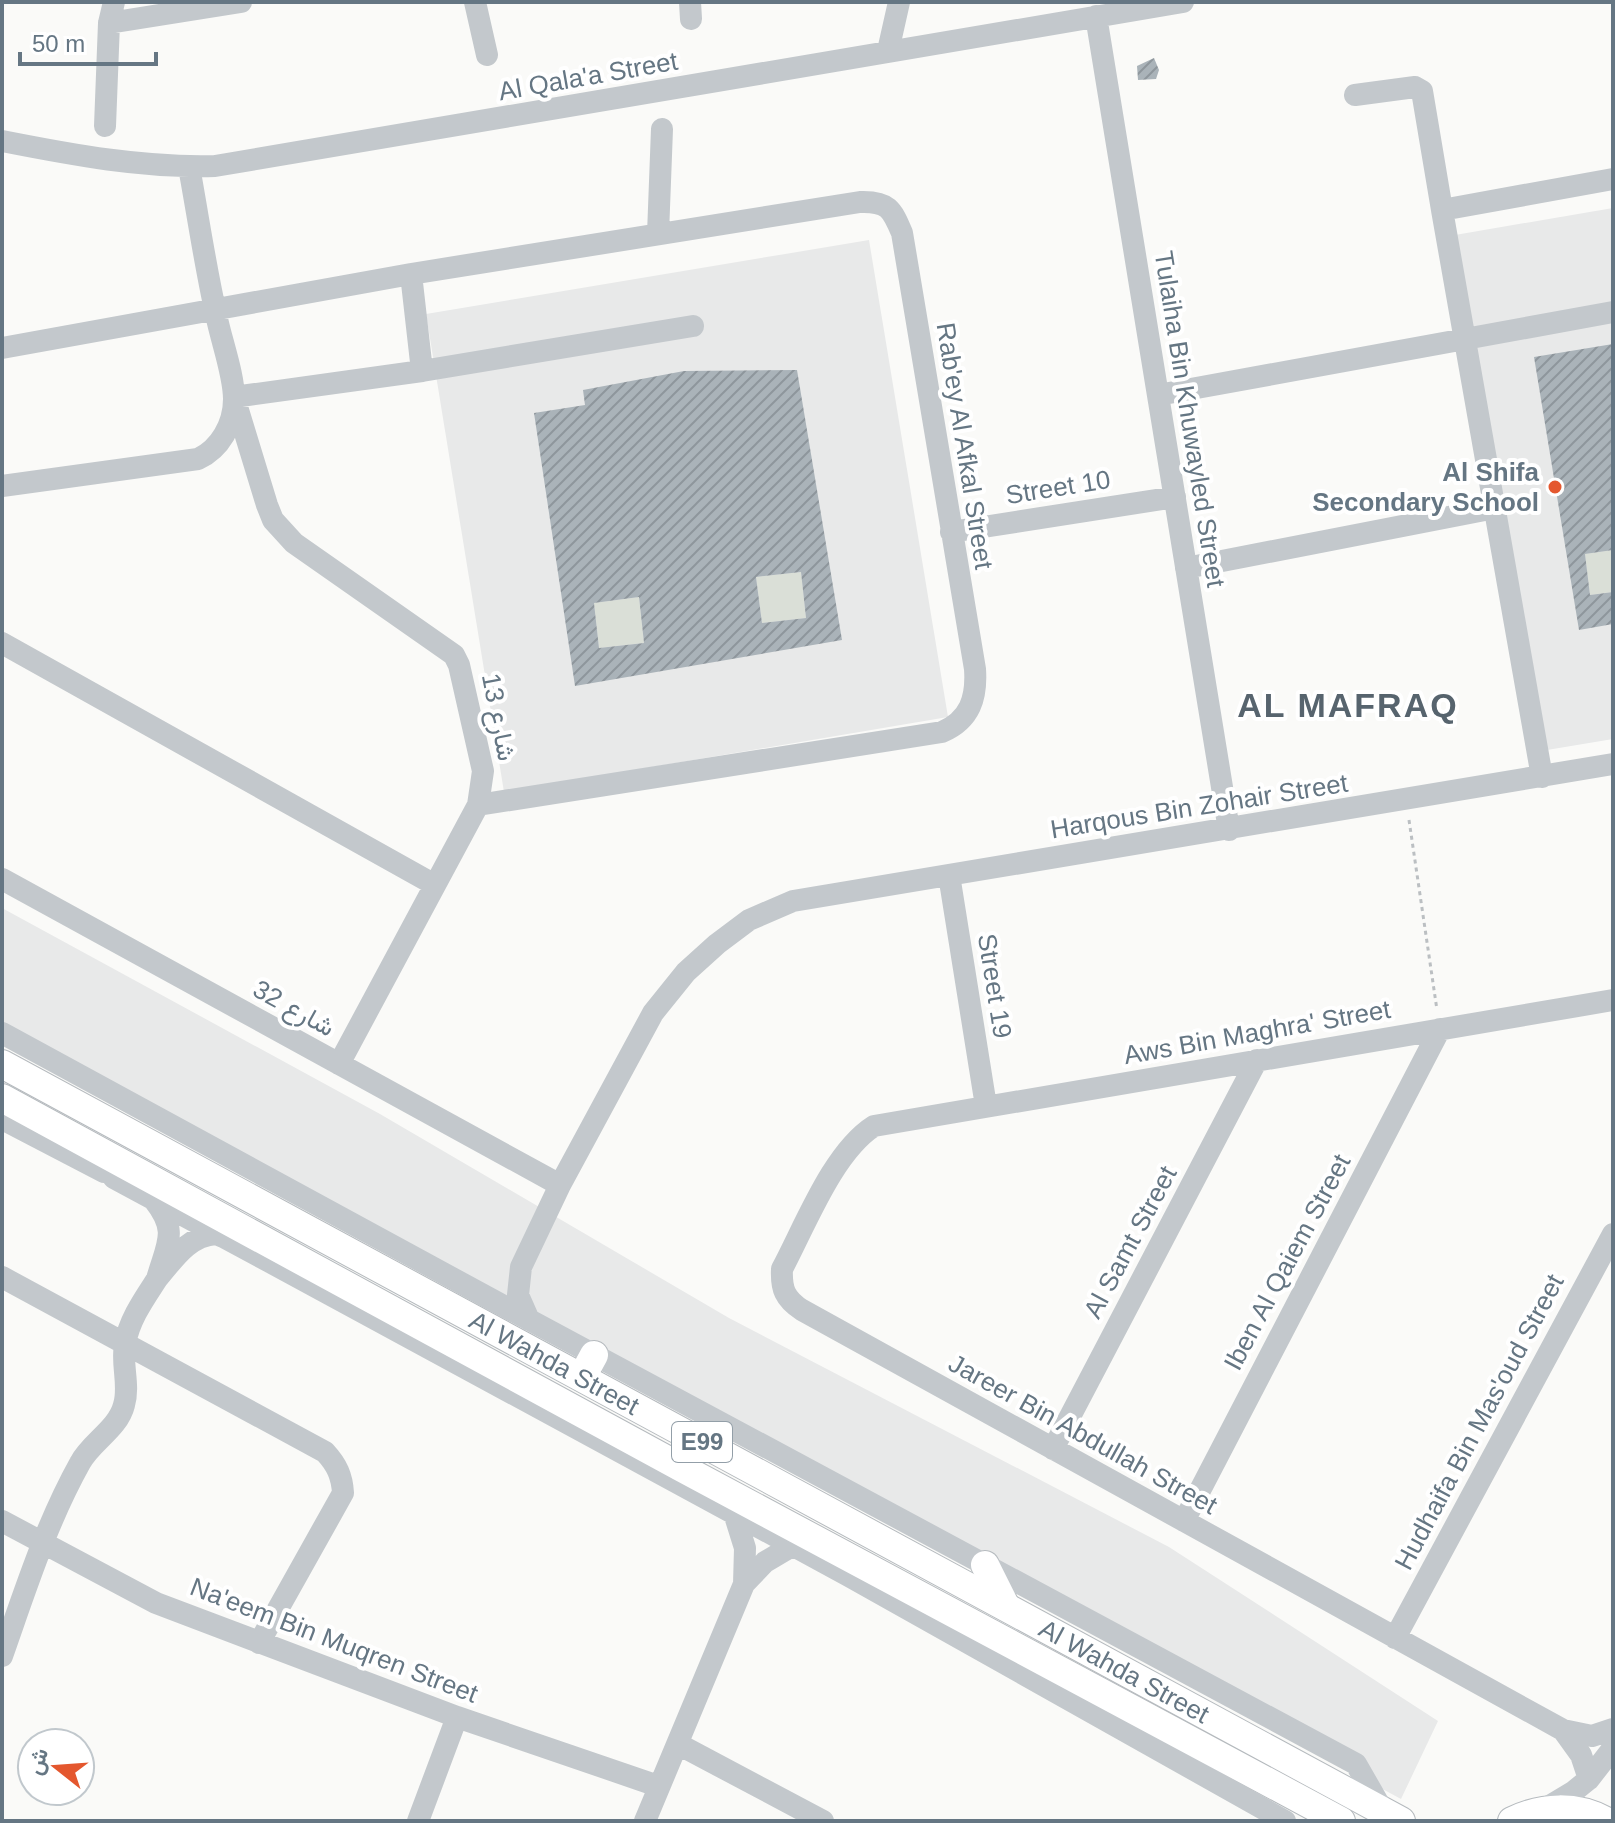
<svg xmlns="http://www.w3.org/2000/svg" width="1615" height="1823" viewBox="0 0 1615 1823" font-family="Helvetica,Vazirmatn,sans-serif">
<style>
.built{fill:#e8e9e9}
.green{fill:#dadfd7}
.building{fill:url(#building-hatch);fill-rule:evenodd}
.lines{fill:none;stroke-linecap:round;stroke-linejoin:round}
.major-casing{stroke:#b5babe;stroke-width:30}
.path{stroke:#bbbfc2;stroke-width:3;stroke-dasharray:4 4;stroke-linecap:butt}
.minor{stroke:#c3c8cc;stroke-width:22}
.major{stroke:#fff;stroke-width:28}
.poi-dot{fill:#e4572e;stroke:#fff;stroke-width:3}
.labels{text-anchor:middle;stroke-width:8;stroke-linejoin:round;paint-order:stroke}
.shield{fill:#fff;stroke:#939fa8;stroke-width:2}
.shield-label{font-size:24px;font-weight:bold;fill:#657683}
.street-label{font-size:26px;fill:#657683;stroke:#fff}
.poi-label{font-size:26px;font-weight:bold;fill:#657683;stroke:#fff;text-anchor:end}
.district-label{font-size:34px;font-weight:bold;letter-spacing:2px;fill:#57646e;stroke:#fff}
</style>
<defs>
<pattern id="building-hatch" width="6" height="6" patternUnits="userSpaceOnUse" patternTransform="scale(2)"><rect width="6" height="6" fill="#aab3b9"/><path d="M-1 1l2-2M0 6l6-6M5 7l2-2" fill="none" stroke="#8e969c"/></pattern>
</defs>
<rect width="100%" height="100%" fill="#fafaf8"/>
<path class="built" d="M1613,208V739L1541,751L1455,235Z
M869,240L948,717L504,792L426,314Z
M2,908L380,1114L729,1318L1169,1547L1438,1721L1401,1799L2,1043Z"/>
<path class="green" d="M1613,550V592L1590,595L1585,554Z
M801,572L806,618L762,623L756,577Z
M639,597L644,643L599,648L594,603Z"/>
<path class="building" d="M1154,58L1159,70L1156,79L1138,80L1137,66Z
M1613,344V550L1585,554L1590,595L1613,592V624L1579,630L1534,357Z
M797,370L842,640L575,686L534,413L585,405L583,390L684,371ZM801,572L806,618L762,623L756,577ZM639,597L644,643L599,648L594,603Z"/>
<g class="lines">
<g class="major-casing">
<g id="major">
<path id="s1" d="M2,1064L1401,1821"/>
<path d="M2,1098L682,1468L1341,1821"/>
<path d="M582,1377L594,1355"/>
<path d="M985,1565L1005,1605"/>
<path d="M1512,1821C1543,1806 1576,1805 1606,1821"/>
</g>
</g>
<path class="path" d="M1409,820L1437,1010"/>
<path class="minor" d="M475,2L487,55
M690,2L691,19
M1096,16L1229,830
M109,23L241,2
M888,51L899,2
M1355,95L1415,87L1422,91L1442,210L1613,179
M105,126L109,23L114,2
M2,141C73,155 143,168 215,166L1183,2
M1442,210L1542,777
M658,234L662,129
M2,348L411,274
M422,371L693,326
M1158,395L1613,312
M2,486L198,459C220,449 234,424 234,399C234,374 221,340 216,314C205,265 198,216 189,167
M951,532L1175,497
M1186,568L1495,508
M2,643L435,885
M949,875L986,1106
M2,879L560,1185
M2,1033L498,1303L1356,1764L1383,1811
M339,1064L478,805L483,771L459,665L454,655L294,543L273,520L267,505L234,397L422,371L411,274L860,202C888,201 892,209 902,233L975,669C977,698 970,720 942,732L478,805
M2,1119L104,1172
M91,1150L114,1178L270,1262L282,1263
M154,1200C179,1232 167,1243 157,1279C174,1259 188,1236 216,1234L223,1237
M270,1262L849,1576L1285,1821
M2,1277L325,1452C337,1465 342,1476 343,1493L259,1643
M529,1320L518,1295L521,1267L560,1185L653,1013L686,972L717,944L749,920L793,901L1613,764
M1053,1449L1257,1060
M2,1521L156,1603L457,1717L658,1786
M1184,1521L1440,1029
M744,1584L765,1562L792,1546
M1395,1638L1613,1234
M2,1656C25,1591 46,1524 80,1463C91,1442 118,1429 124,1405C130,1385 121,1364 125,1344C129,1320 144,1299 157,1279
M1563,1730L802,1310C785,1299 781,1289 782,1269C805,1226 833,1152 874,1126L1613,1000
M678,1744L823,1821
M1589,1779L1581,1755L1563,1730L1592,1736L1613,1729
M1543,1810L1573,1792L1589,1779L1613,1748
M418,1821L457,1717
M645,1821L744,1584L745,1548L735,1516"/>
<use href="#major" class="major"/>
</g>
<circle class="poi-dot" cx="1555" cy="487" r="8"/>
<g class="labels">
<rect class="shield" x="672" y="1422" width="60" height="40" rx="6"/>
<g class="shield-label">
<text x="702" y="1450">E99</text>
</g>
<g class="street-label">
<text transform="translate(588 76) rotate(-10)" y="9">Al Qala'a Street</text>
<text transform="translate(1190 419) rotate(81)" y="9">Tulaiha Bin Khuwayled Street</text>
<text transform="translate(965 446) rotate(81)" y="9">Rab'ey Al Afkal Street</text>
<text transform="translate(1058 487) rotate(-9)" y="9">Street 10</text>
<text transform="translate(499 717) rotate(79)" y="9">شارع 13</text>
<text transform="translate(1199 806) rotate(-9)" y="9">Harqous Bin Zohair Street</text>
<text transform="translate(995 986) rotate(81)" y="9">Street 19</text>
<text transform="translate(294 1008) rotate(29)" y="9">شارع 32</text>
<text transform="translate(1257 1032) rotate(-10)" y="9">Aws Bin Maghra' Street</text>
<text transform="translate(1130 1242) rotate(-62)" y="9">Al Samt Street</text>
<text transform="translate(1287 1262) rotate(-62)" y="9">Iben Al Qaiem Street</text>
<text dy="9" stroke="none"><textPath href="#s1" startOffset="628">Al Wahda Street</textPath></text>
<text transform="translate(1479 1422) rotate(-62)" y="9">Hudhaifa Bin Mas'oud Street</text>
<text transform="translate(1083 1434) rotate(29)" y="9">Jareer Bin Abdullah Street</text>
<text transform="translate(334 1640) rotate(21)" y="9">Na'eem Bin Muqren Street</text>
<text dy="9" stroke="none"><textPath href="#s1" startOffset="1276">Al Wahda Street</textPath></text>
</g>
<g class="poi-label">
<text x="1539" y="481">Al Shifa<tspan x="1539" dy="30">Secondary School</tspan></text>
</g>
<g class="district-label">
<text x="1348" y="717">AL MAFRAQ</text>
</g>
</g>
<rect width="1615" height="1823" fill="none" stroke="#657683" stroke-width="8"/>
<g transform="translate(56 1767) rotate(287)"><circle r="38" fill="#ffffff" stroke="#c1c8cd" stroke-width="2"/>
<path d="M0-6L14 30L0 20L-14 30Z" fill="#e4572e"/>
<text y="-12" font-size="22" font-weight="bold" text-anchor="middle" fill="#657683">ش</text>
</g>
<path d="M20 52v12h136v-12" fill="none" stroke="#657683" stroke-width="4"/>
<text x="32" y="52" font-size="24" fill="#657683" stroke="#ffffff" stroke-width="6" paint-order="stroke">50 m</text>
</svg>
